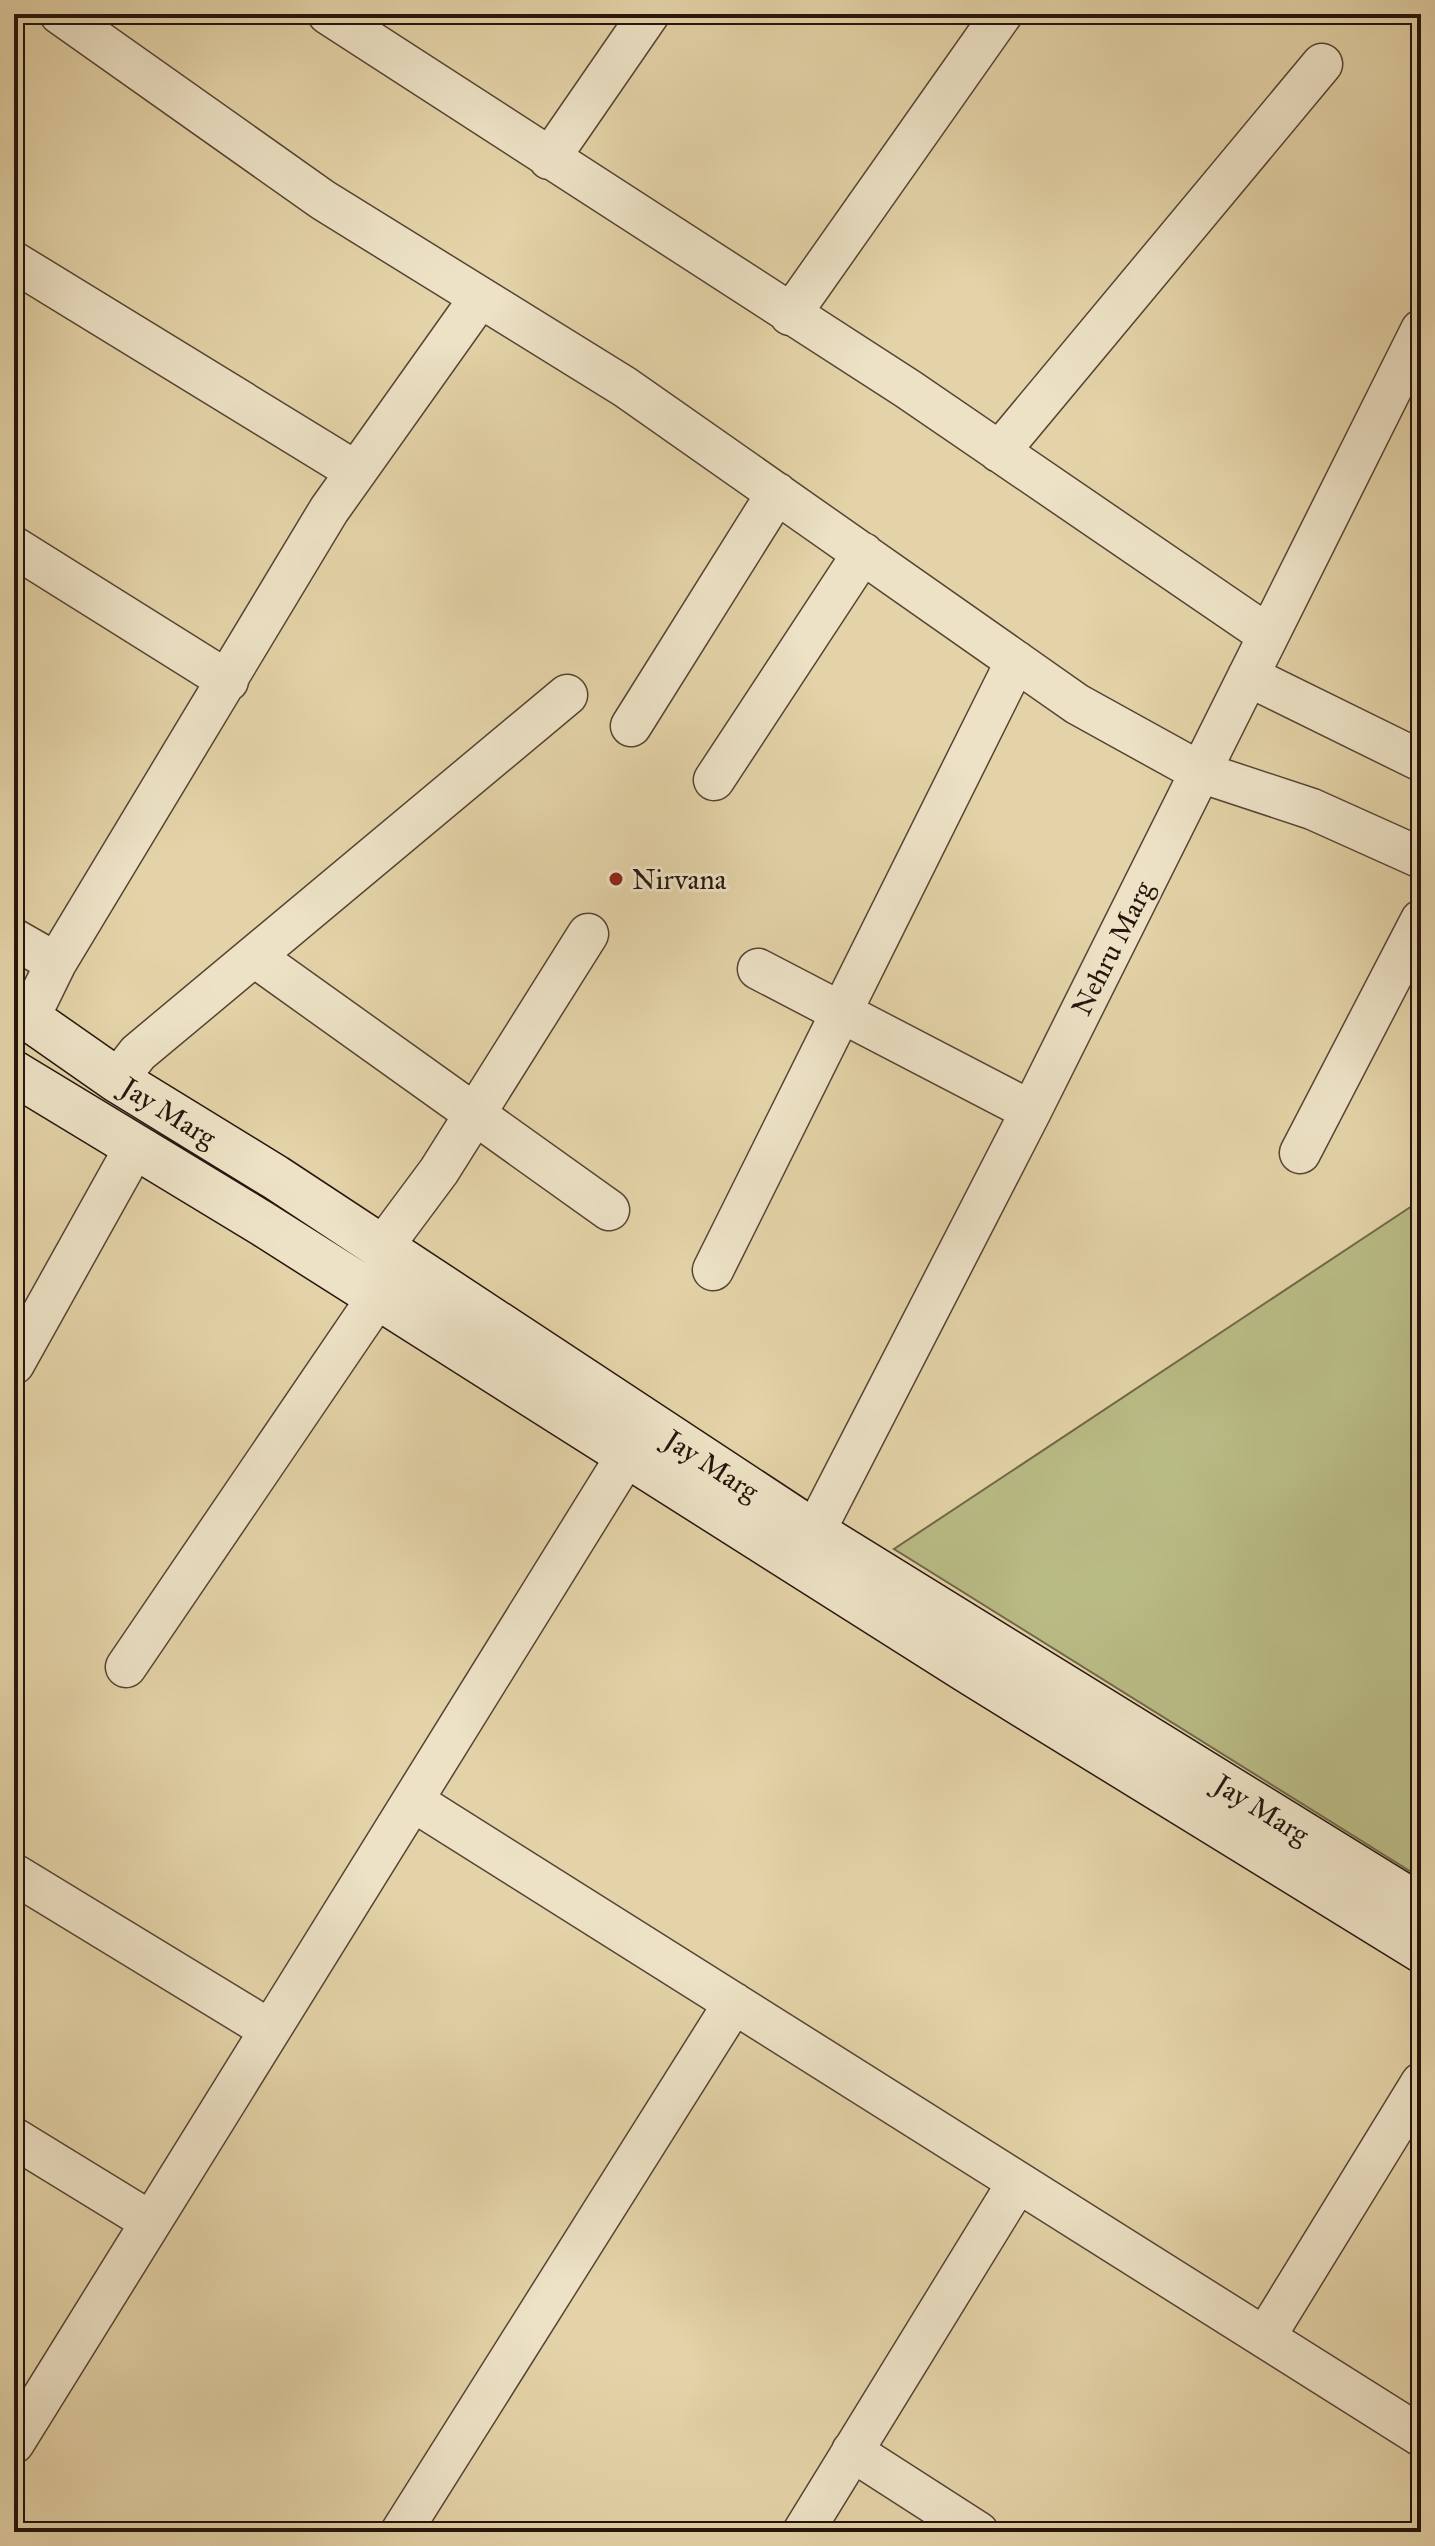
<svg xmlns="http://www.w3.org/2000/svg" width="1435" height="2546" viewBox="0 0 1435 2546" font-family="'IM FELL Great Primer',serif">
<style>
.green{fill:#b9bb85;stroke:#706849;stroke-width:2}
.lines{fill:none;stroke-linecap:round;stroke-linejoin:round}
.street-casing{stroke:#564434;stroke-width:43}
.secondary-casing{stroke:#26150d;stroke-width:47}
.street{stroke:#ede2c6;stroke-width:40}
.secondary{stroke:#ede2c6;stroke-width:44}
.poi-dot{fill:#8f2418;stroke:#ede2c6;stroke-width:3}
.labels{text-anchor:middle;stroke-width:6;stroke-linejoin:round;paint-order:stroke}
.poi-label{font-size:28px;fill:#26150d;stroke:#ede2c6;text-anchor:start}
.street-label{font-size:28px;fill:#26150d;stroke:#ede2c6}
</style>
<rect width="100%" height="100%" fill="#e4d3a8"/>
<filter id="stains"><feTurbulence type="fractalNoise" baseFrequency=".0025" numOctaves="4"/><feColorMatrix values="0 0 0 0 .2 0 0 0 0 .09 0 0 0 0 .02 0 0 0 .5 -.17"/></filter>
<radialGradient id="worn" r=".72"><stop offset=".6" stop-color="#630" stop-opacity="0"/><stop offset="1" stop-color="#630" stop-opacity=".3"/></radialGradient>
<path class="green" d="M1421,1200V1878L894,1549Z"/>
<g class="lines">
<g class="street-casing">
<path id="street" d="M60,14L323,200L625,387L1077,704L1200,772L1312,809L1421,858
M328,14L908,389L1268,635
M549,159L649,14
M14,262L355,471
M790,315L1002,14
M999,452L1322,64
M14,547L228,681
M1248,676L1421,761
M631,726L777,493
M714,780L863,553
M14,939L56,963
M255,957L609,1210
M758,969L1031,1111
M29,1018L56,963L329,510L479,299
M117,1080L138,1053L567,695
M1300,1153L1421,920
M381,1249L439,1171L588,934
M713,1270L1016,661
M14,1364L135,1147
M799,1562L1031,1111L1421,330
M126,1667L377,1298
M413,1801L1421,2436
M14,1874L270,2030
M14,2138L151,2222
M1265,2337L1421,2083
M14,2443L645,1426
M852,2451L978,2532
M401,2532L734,2003
M803,2532L1018,2182"/>
</g>
<g class="secondary-casing">
<path id="secondary" d="M14,1008L117,1080L275,1177L814,1532L1421,1907
M14,1073L263,1224L968,1671L1421,1950"/>
</g>
<use href="#street" class="street"/>
<use href="#secondary" class="secondary"/>
</g>
<circle class="poi-dot" cx="616" cy="879" r="8"/>
<g class="labels">
<g class="poi-label">
<text x="632" y="889">Nirvana</text>
</g>
<g class="street-label">
<text transform="translate(1112 948) rotate(-63)" y="10">Nehru Marg</text>
<text transform="translate(169 1112) rotate(32)" y="10">Jay Marg</text>
<text transform="translate(712 1465) rotate(33)" y="10">Jay Marg</text>
<text transform="translate(1262 1809) rotate(32)" y="10">Jay Marg</text>
</g>
</g>
<rect width="1435" height="2546" fill="none" stroke="#e4d3a8" stroke-width="48"/>
<rect x="16" y="16" width="1403" height="2514" fill="none" stroke="#26150d" stroke-width="4"/>
<rect x="24" y="24" width="1387" height="2498" fill="none" stroke="#26150d" stroke-width="2"/>
<rect width="100%" height="100%" filter="url(#stains)"/>
<rect width="100%" height="100%" fill="url(#worn)"/>
</svg>
